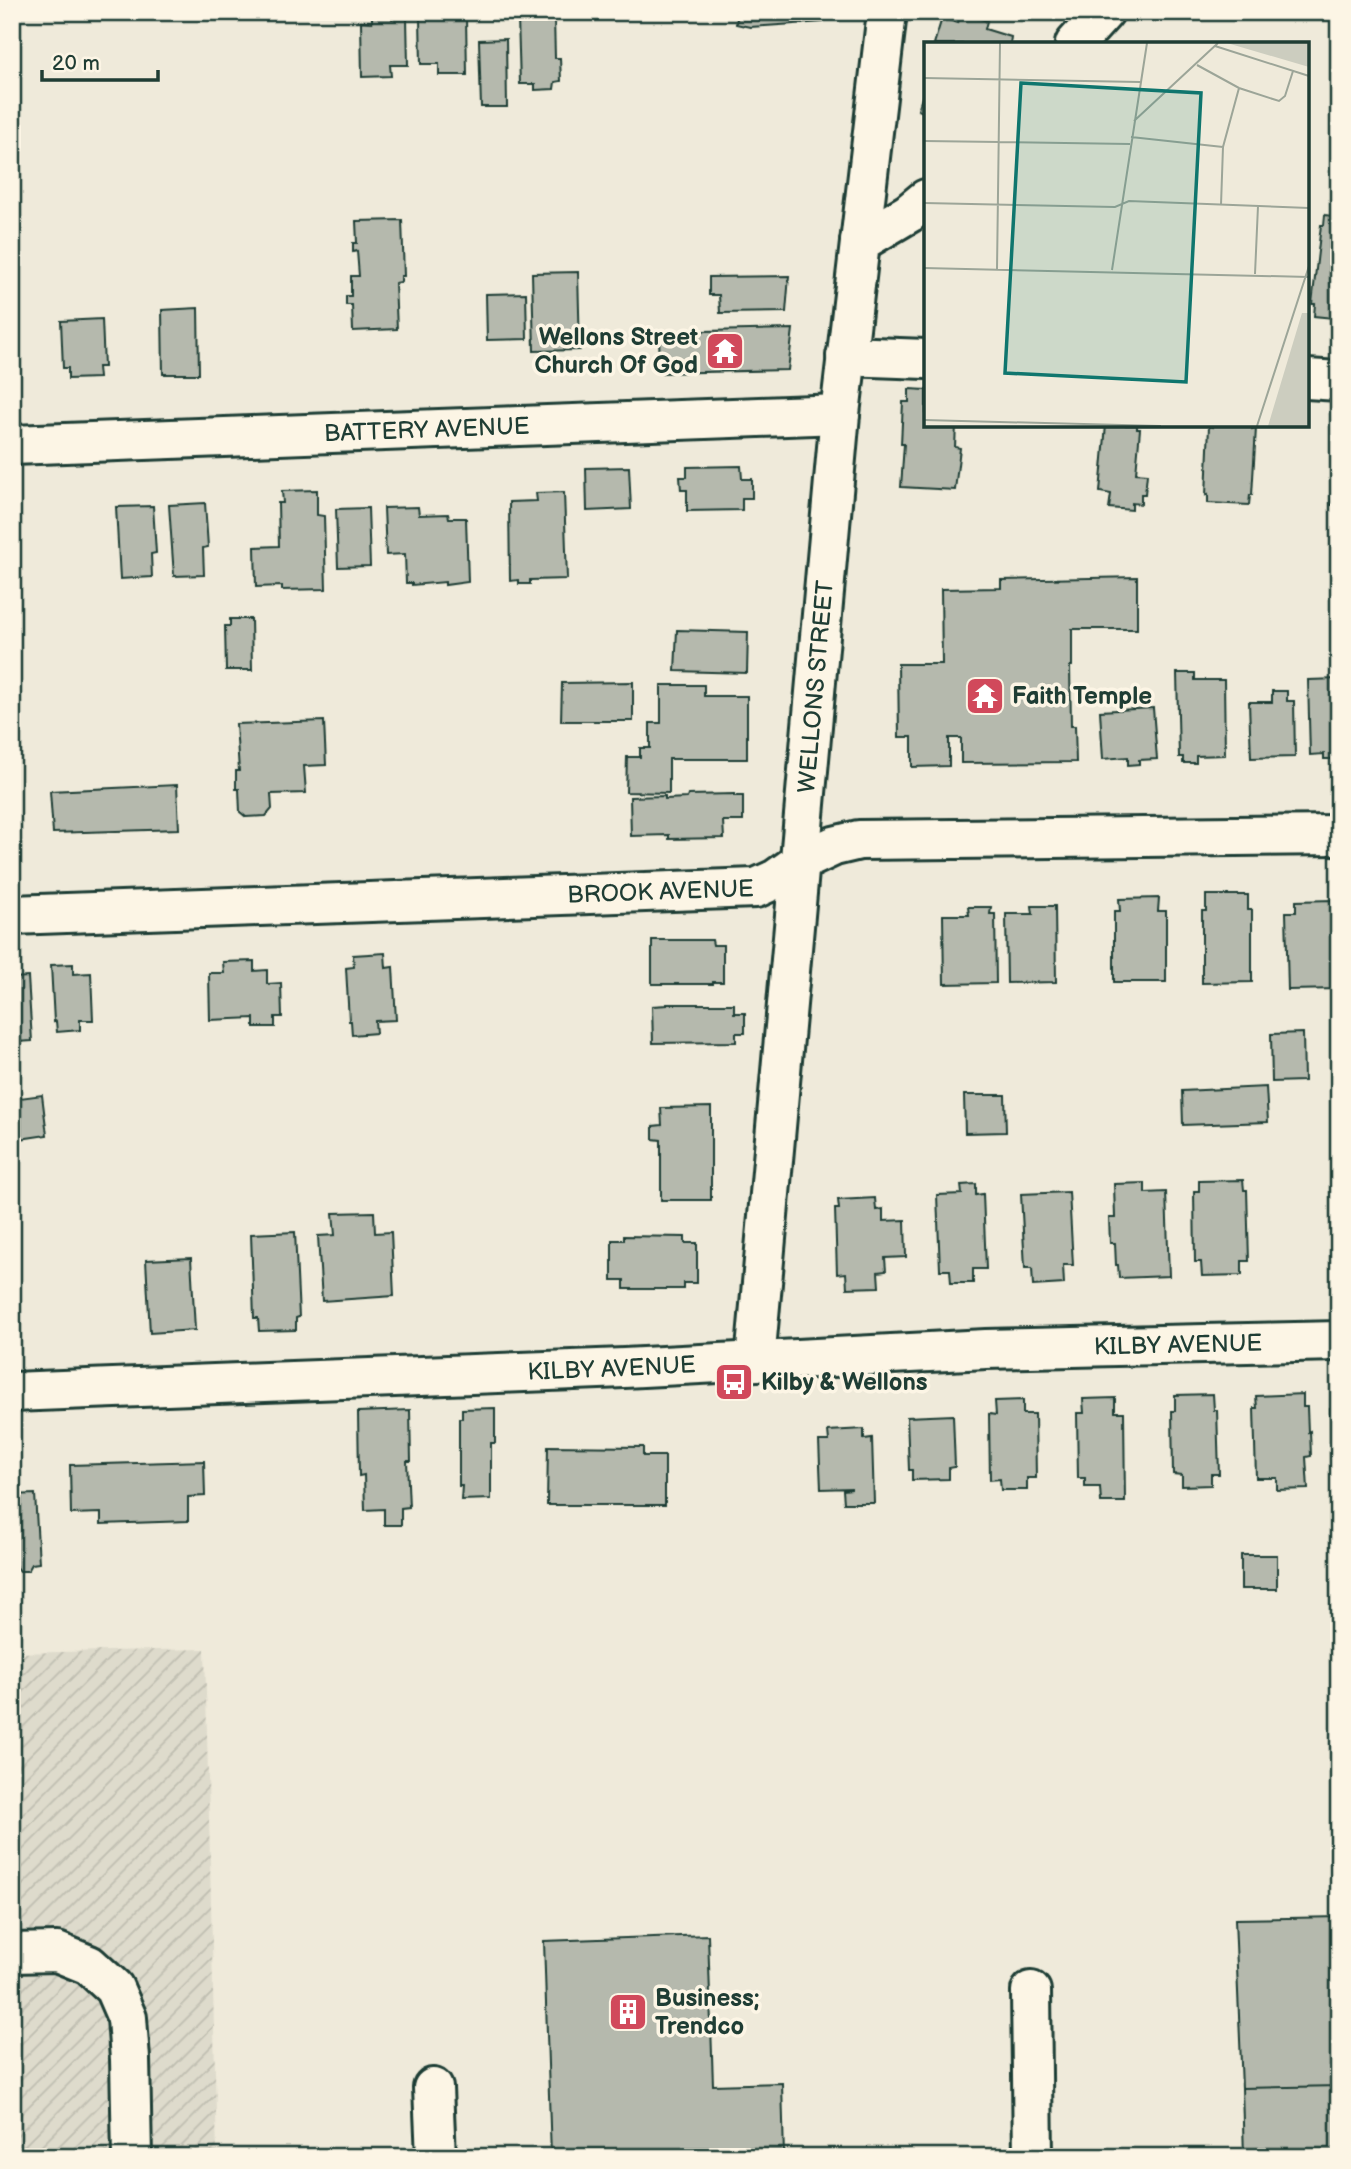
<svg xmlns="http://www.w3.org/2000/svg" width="1351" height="2169" viewBox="0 0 1351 2169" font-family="'Balsamiq Sans',sans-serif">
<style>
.industrial{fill:url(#industrial-furrows)}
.building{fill:#b5b9ad;stroke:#1f3d34;stroke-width:2}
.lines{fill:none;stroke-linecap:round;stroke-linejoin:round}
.minor-casing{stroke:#1f3d34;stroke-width:44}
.minor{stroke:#fcf5e5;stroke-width:38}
.labels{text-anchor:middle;stroke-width:7;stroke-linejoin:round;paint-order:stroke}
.poi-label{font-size:24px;font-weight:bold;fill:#1f3d34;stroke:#fcf5e5;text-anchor:start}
.street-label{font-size:24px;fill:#1f3d34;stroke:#fcf5e5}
.inset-road{fill:none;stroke:#9ca598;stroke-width:2}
.view{fill:#0f766e;fill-opacity:0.15;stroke:#0f766e;stroke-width:3.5}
.inset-edge{fill:none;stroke:#1f3d34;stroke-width:3.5}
</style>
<defs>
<pattern id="industrial-furrows" width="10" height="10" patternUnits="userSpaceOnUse" patternTransform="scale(1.75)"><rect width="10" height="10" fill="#dedbcc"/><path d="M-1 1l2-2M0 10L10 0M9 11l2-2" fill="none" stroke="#bebdb0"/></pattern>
</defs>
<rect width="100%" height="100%" fill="#efeada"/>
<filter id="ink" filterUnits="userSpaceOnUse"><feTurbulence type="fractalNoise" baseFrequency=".0143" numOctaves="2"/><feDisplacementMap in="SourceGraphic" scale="14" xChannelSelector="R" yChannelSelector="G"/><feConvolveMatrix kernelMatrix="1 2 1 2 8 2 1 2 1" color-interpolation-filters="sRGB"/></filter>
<g filter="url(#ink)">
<path class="industrial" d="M205,1649L217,2157H12V1653Z"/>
<path class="building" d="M372,12H391L392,19L407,18L408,65H390L391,76L362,77L361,21L372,22Z
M434,12H456V18L466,17L467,75H439V64H421L420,18H434Z
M738,12H824L823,22L750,27L736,24Z
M961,13L987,21L985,29L1011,37L1010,44H934L942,18L958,23Z
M554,17L555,58H560L561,81L555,82L554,89L535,90V84H520L518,18Z
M506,39L507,107H481L479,40Z
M926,85V113L918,110Z
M1325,215L1339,217V308L1334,307L1333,318L1314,316L1315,304H1312L1321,225H1324Z
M402,220L404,276H401V282L395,283L397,329L353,331L352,305H346V296H351V276H359L357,251L353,252V243H357L356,221Z
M578,272L580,350L534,351L532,273Z
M789,276L786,312L720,313L719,295H709V277Z
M526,293L527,339L487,340L486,294Z
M198,308L199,374H163L162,310Z
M102,319L104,367H98L99,378L68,379V368H63L61,321Z
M793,329L788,370L660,373L659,332Z
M909,389L926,390V425H956L955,447L960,448L955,490L901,487L904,444H901L903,402H909Z
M1337,423H1339V506L1331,505Z
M1106,425H1137V429H1140L1136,473L1147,474L1145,494H1141V504L1132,503V510L1109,508L1111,494L1100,492Z
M1213,425H1252V429L1256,428L1252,495H1250L1249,505L1208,503V494L1206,495L1209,426L1213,427Z
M741,466L742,479H752V498H742V510L687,511V490H681L680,477H687V467Z
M629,467L631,509L587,511L586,468Z
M317,490V515L324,516L326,589L282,590V586L256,587L255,547L279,546L278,503H283L282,491Z
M564,492L567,579L530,580V584H519V580L510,581L509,502L537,501L536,493Z
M205,503L208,547L203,548L204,575L174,576L169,505Z
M153,506L156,553L151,554L152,577L120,579L116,507Z
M418,507L419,515L448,514L449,518H466L468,582L445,585V582L412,585V583H406L405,554L386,555L384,508Z
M368,508L370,566L338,567L336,509Z
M1137,577V629H1072V666H1070L1071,726H1075L1076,762L961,763V738H949V766L912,767V737H899L898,664H942L941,589L1001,588V580Z
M230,619H251L252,670H226L225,626H230Z
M677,630L748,632L747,673L675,671Z
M1177,673H1195V680H1224L1225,755L1196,756V763H1183V757H1179Z
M1339,679V759H1324V754L1310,755L1308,680Z
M633,682V721H561L562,683Z
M661,685H704V696H747V759H669V793L626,792L627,757H640V748H650V723H661Z
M1272,691H1287V701H1294L1295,757L1251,758L1249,702H1272Z
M1153,708L1157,759L1139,760V764L1128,765V757L1103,759L1100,711Z
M324,721L326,765L304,766L306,793L271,794L272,809L266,816L246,817L240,812L239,789H236V771H239L236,724Z
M177,785L179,829L53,833L50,791Z
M734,794V796H743V821H723L724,838L669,839V835L631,836L630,797L665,796V799L687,798L688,795Z
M1206,895H1248V910H1252V982L1202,983V911H1206Z
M1159,898L1158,911H1166V982H1114V911H1120L1119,899Z
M1332,900V910L1339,911V989L1288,990L1286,912H1296V901Z
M1032,906H1055L1056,982L1007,983L1006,914H1033Z
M968,907H991L990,914H995L996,983L944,984L943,915H969Z
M652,940H712L713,945H723V982H713V984H652Z
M385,953L386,968L393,967L396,1020L375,1021L376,1033L352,1035L351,1021H349L346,968L354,967L353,955Z
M254,961V971L267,970V984L281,983L282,1017H275V1027H254V1018L210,1020L209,973H224L223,962Z
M73,964V974L91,973L93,1020H80V1030L57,1032L56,1021L54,1022L51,965Z
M28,977L32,1041L17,1042V1053H12V978Z
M667,1004H734V1013H745V1033H736V1042L653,1043L652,1006L667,1005Z
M1303,1033L1304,1081L1272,1082L1271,1034Z
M1266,1087L1268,1122L1183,1125L1182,1091Z
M42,1095L47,1135L13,1140L12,1099Z
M964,1095H1005L1006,1132L965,1133Z
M711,1107V1200H661V1140L653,1139V1126L662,1125L661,1108Z
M1243,1180L1244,1190H1247L1249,1261H1242V1275L1202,1276L1201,1262H1195L1194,1191H1199V1181Z
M1145,1183V1193L1166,1192L1169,1276L1119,1278L1118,1265H1116L1115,1243H1110L1109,1218H1115L1114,1184Z
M976,1184V1195L983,1194L986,1269H973V1283H951L950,1270H940L937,1195L962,1194L961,1185Z
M1069,1192L1073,1265H1063L1064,1284L1033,1286L1032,1268H1025L1021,1194Z
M875,1198L876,1210L883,1209V1221L905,1220L906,1257L885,1258L886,1271L878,1272L879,1287L847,1288L846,1273L837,1274L835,1209H839L838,1200Z
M374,1212L375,1233L391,1232L394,1296L322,1301L318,1236L335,1235L333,1213Z
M295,1232L299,1317L296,1318V1330L259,1331L258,1318H254L251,1234Z
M624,1236L685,1237V1243H697V1283H684V1289H624V1280H612V1240H624Z
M191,1258L195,1330L150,1333L146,1260Z
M1213,1394L1214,1410H1217L1219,1474H1211V1485L1182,1486V1475L1173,1474L1172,1411H1175V1395Z
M1303,1394V1407H1307L1308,1432L1310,1431L1311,1456L1306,1457L1308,1489L1277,1490V1478H1256L1254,1408H1257L1256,1396Z
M1115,1398V1412H1124L1125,1502H1101L1100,1487H1085V1478H1078L1077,1413H1084L1083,1399Z
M1023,1400V1414H1035L1036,1478H1027V1490H1001L1000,1479L990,1480L989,1414L996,1415L995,1401Z
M495,1408V1443H491V1499L461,1500L462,1486H459V1418H462V1409Z
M1330,1408H1339V1468H1331Z
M410,1410L411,1461H407L409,1507L401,1508V1525H384V1509L365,1510L364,1475L359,1476L358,1412Z
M953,1415L955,1467L949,1468V1479L912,1480V1470H909L907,1417Z
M864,1429V1439L872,1438L874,1503H844L843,1490L851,1489V1488L821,1489L819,1441H829L828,1431Z
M548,1446L643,1447V1456H665V1505H547Z
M204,1461L205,1496L188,1497V1521L101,1524V1513L71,1514L70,1465Z
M35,1494L39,1563L32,1564L28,1571H20L16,1566H12V1495Z
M1241,1555H1277V1589H1241Z
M1339,1917V2086L1242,2088L1235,1919Z
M708,1935L713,2085L782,2083L784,2157H551L544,1941Z
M1339,2086V2157H1244L1242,2088Z"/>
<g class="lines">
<g class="minor-casing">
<g id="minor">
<path d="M1075,44L1104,12"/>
<path d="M860,242L909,213L926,199"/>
<path d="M846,356L926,359"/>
<path d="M1307,379L1339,381"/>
<path id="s1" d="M12,445L840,414"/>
<path id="s2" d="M12,915L756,888L776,879L800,862L834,846L859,840L1339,835"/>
<path id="s3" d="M755,1361L840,414L887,12"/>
<path id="s4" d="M12,1392L624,1368L986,1349L1339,1341"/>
<path d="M12,1953L57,1952L89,1965L114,1988L127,2018L130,2059L132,2157"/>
<path d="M1031,1991L1033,2157"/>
<path d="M433,2088L436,2157"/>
</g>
</g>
<use href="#minor" class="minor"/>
</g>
</g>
<defs>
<g id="temple-square" transform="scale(2.0125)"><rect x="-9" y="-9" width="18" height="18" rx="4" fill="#d1495b" stroke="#fcf5e5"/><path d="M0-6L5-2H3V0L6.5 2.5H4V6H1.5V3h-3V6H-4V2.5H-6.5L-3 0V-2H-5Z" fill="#fff"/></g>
<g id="bus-square" transform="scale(2.0125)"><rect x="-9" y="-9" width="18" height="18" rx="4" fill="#d1495b" stroke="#fcf5e5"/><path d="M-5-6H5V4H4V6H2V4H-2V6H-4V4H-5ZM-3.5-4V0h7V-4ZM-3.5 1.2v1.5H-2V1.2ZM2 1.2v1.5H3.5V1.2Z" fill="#fff"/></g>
<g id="building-square" transform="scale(2.0125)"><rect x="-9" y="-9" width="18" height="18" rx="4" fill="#d1495b" stroke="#fcf5e5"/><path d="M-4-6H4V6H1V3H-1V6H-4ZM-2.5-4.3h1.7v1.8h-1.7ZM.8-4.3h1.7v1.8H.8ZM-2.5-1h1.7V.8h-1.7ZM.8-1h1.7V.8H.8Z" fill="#fff"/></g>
</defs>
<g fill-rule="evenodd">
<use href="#temple-square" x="725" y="351"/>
<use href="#temple-square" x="985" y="696"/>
<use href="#bus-square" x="734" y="1382"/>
<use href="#building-square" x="628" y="2012"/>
</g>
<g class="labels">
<g class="poi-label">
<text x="698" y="345" text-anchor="end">Wellons Street<tspan x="698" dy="28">Church Of God</tspan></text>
<text x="1012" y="704">Faith Temple</text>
<text x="761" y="1390">Kilby &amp; Wellons</text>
<text x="655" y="2006">Business;<tspan x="655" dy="28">Trendco</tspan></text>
</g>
<g class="street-label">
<text dy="8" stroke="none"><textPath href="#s1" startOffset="415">BATTERY AVENUE</textPath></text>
<text dy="8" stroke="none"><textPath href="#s3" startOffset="677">WELLONS STREET</textPath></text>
<text dy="8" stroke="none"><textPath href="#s2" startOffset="649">BROOK AVENUE</textPath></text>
<text dy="8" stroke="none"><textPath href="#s4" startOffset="1167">KILBY AVENUE</textPath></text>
<text dy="8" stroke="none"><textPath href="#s4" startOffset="600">KILBY AVENUE</textPath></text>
</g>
</g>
<g transform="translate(924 42)">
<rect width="385" height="385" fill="#efeada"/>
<path d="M303,1H385V25ZM378,271H385V384H344Z" fill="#cccdbf"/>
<path class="inset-road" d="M291,4L385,34M273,23L315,46L355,59L361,54L369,29M0,36L216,40M210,79L294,1M207,95L299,105M0,99L206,102M0,161L191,165L205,159L385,166M297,163L299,105L315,46M0,226L385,235M73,227L76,1M188,228L223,1M331,232L334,164M0,378L237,384M333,384L385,224"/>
<path class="view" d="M97,41L277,51L262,340L81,331Z"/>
<rect width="385" height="385" class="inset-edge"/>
</g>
<rect width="1351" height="2169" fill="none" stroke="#fcf5e5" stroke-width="42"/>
<rect x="21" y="21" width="1309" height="2127" fill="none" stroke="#1f3d34" stroke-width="2.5" filter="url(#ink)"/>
<path d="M42 70v10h116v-10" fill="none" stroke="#1f3d34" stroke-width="3.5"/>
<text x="52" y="70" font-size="21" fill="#1f3d34" stroke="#fcf5e5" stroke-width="5" paint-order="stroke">20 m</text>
</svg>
